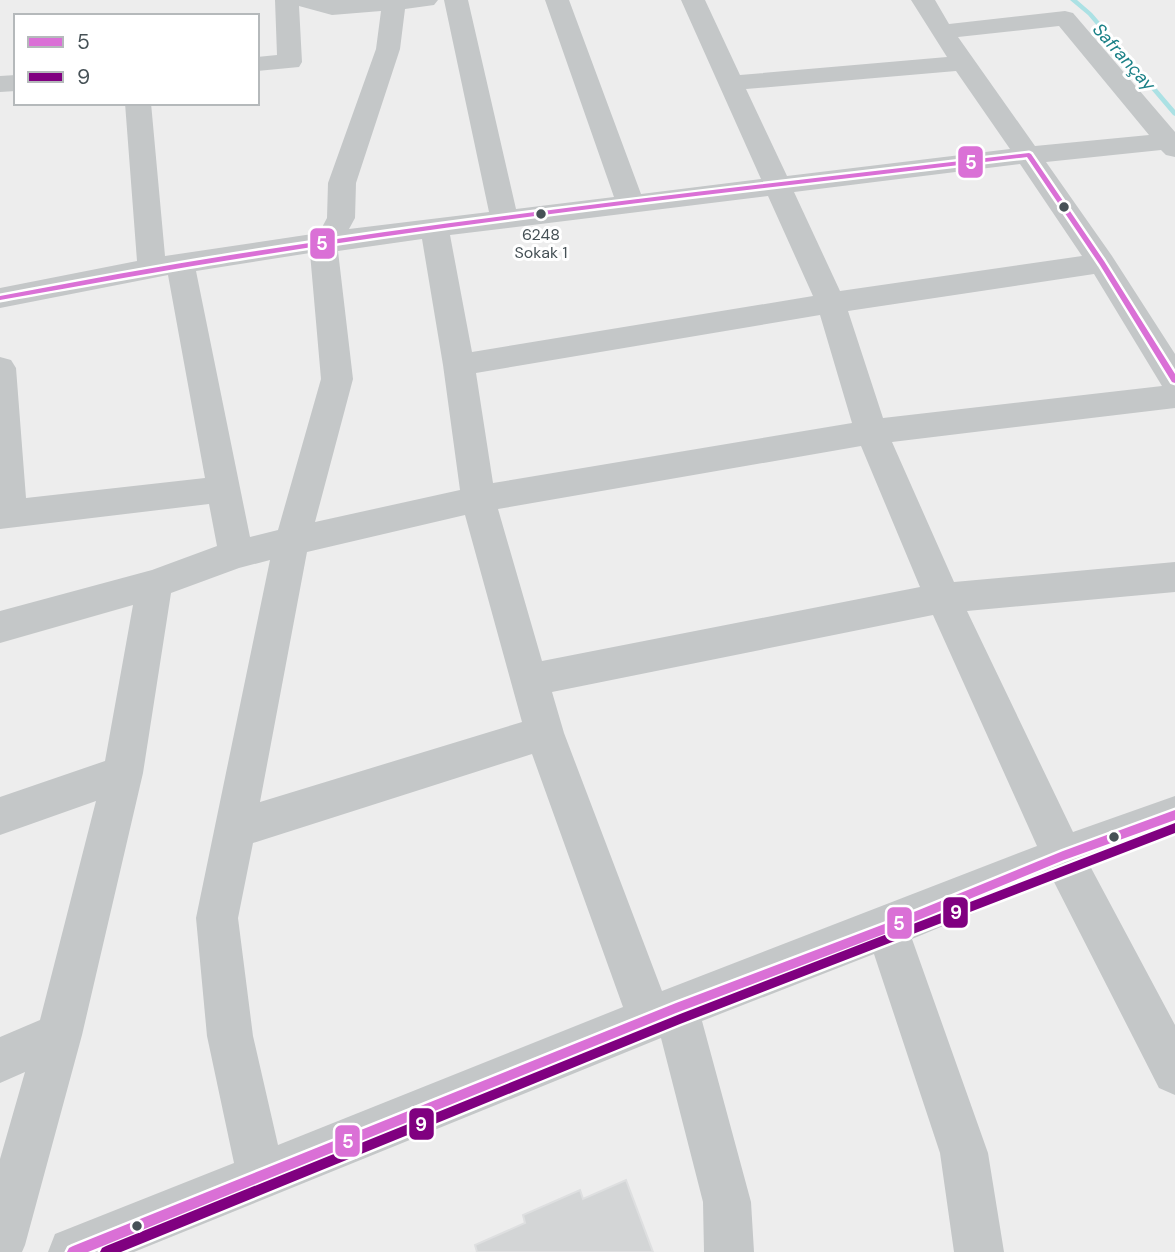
<svg xmlns="http://www.w3.org/2000/svg" width="1175" height="1252" viewBox="0 0 1175 1252" font-family="'DM Sans',sans-serif">
<style>
.lines{fill:none;stroke-linecap:round;stroke-linejoin:round}
.stream{fill:#abe1e4;fill-rule:evenodd}
.building{fill:#d3d5d6;stroke:#dedfe0;stroke-width:2}
.street{fill:#c4c7c8;fill-rule:evenodd}
.bus-1-casing{stroke:#fff;stroke-width:5}
.bus-2-casing{stroke:#fff;stroke-width:5}
.bus-1{fill:#da70d6;fill-rule:evenodd}
.bus-2{fill:#800080;fill-rule:evenodd}
.bus-dot{fill:#465156;stroke:#fff;stroke-width:2.5}
.labels{text-anchor:middle;stroke-width:6;stroke-linejoin:round;paint-order:stroke}
.far-bus-label{font-size:16px;fill:#465156;stroke:#fff}
.far-water-label{font-size:18px;font-style:italic;fill:#1b8187;stroke:#fff}
.line-badge{stroke:#fff;stroke-width:2.5}
.badge-label{font-size:19px;text-anchor:middle;font-weight:bold;fill:#fff}
</style>
<rect width="100%" height="100%" fill="#ededed"/>
<g class="lines">
<path class="stream" d="M1070,0H1077L1092,13L1175,110V116L1173,115L1088,15Z"/>
</g>
<path class="building" d="M626,1180L653,1252H477L475,1245L525,1223L523,1215L580,1190L583,1199Z"/>
<g class="lines">
<path class="street" d="M275,0H438L434,5L405,9L400,49L356,183L355,218L349,229L489,212L444,0H468L516,209L614,197L545,0H569L641,194L761,179L681,0H705L740,75L947,57L911,0H935L949,24L1065,11L1073,13L1175,132V157L1166,155L1161,150L1046,162L1112,256L1175,354V408L892,442L954,582L1175,562V592L967,611L1073,832L1175,796V834L1090,866L1175,1025V1095L1159,1088L1053,880L912,939L988,1153L1004,1252H954L940,1153L874,954L702,1021L751,1202L754,1252H704L703,1202L661,1038L134,1252H48L55,1234L234,1163L207,1036L196,918L270,560L239,568L171,593L143,773L82,1035L25,1245L22,1252H0V1159L25,1072L0,1083V1037L40,1020L96,801L0,835V797L105,761L133,605L0,643V611L152,570L217,546L209,504L0,529V357L11,360L16,368L26,498L205,478L168,275L0,308V288L137,261L125,103H151L165,256L319,233L327,218L328,183L376,49L381,11L332,15L299,6L302,62L299,67L257,71V57L277,55ZM1059,26L1149,135L1035,146L958,37ZM956,71L1010,149L787,176L746,89ZM1020,164L1082,256L840,291L794,192ZM768,196L813,296L472,352L450,235ZM422,239L443,365L460,490L315,522L353,379L338,251ZM310,253L321,379L278,530L250,537L196,271ZM1094,274L1162,386L883,418L848,311ZM820,315L852,423L493,483L476,373ZM861,446L920,587L542,661L498,509ZM465,515L522,722L260,802L307,552ZM933,615L1037,846L662,991L564,733L552,692ZM532,754L623,1007L278,1145L253,1036L238,918L253,843Z
M16,75V91L0,92V76Z"/>
<g class="bus-1-casing">
<path id="bus-1" d="M1029,153L1031,154L1104,261L1175,374V383L1172,382L1100,265L1027,157C770,188 512,215 255,256C170,269 85,285 0,300V296C85,280 170,264 256,251C513,211 771,184 1029,153Z
M1175,810V820L1064,860L887,933L676,1013L88,1252H67L69,1248L73,1246L676,1003L887,923L1063,851Z"/>
</g>
<g class="bus-2-casing">
<path id="bus-2" d="M1175,823V833L680,1024L121,1252H100L102,1248L106,1246L680,1014Z"/>
</g>
<use href="#bus-1" class="bus-1"/>
<use href="#bus-2" class="bus-2"/>
</g>
<g class="bus-dot">
<circle cx="1064" cy="207" r="6"/>
<circle cx="541" cy="214" r="6"/>
<circle cx="1114" cy="837" r="6"/>
<circle cx="137" cy="1226" r="6"/>
</g>
<g class="labels">
<g class="far-bus-label">
<text x="541" y="240">6248<tspan x="541" dy="18">Sokak 1</tspan></text>
</g>
<g class="far-water-label">
<text transform="translate(1124 57) rotate(48)" y="6">Safrançay</text>
</g>
</g>
<g class="line-badge">
<rect x="957" y="145" width="27" height="34" rx="7" fill="#da70d6"/>
<rect x="309" y="227" width="27" height="33" rx="7" fill="#da70d6"/>
<rect x="942" y="896" width="27" height="33" rx="7" fill="#800080"/>
<rect x="886" y="906" width="27" height="34" rx="7" fill="#da70d6"/>
<rect x="408" y="1107" width="27" height="34" rx="7" fill="#800080"/>
<rect x="334" y="1124" width="27" height="34" rx="7" fill="#da70d6"/>
</g>
<g class="badge-label">
<text x="971" y="169">5</text>
<text x="322" y="250">5</text>
<text x="956" y="919">9</text>
<text x="899" y="930">5</text>
<text x="421" y="1131">9</text>
<text x="348" y="1148">5</text>
</g>
<rect x="14" y="14" width="245" height="91" fill="#ffffff" stroke="#b5b9bb" stroke-width="2"/>
<rect x="28" y="37" width="35" height="10" fill="#da70d6" stroke="#b5b9bb" stroke-width="2"/>
<text x="77" y="49" font-size="21" fill="#465156">5</text>
<rect x="28" y="72" width="35" height="10" fill="#800080" stroke="#b5b9bb" stroke-width="2"/>
<text x="77" y="84" font-size="21" fill="#465156">9</text>
</svg>
